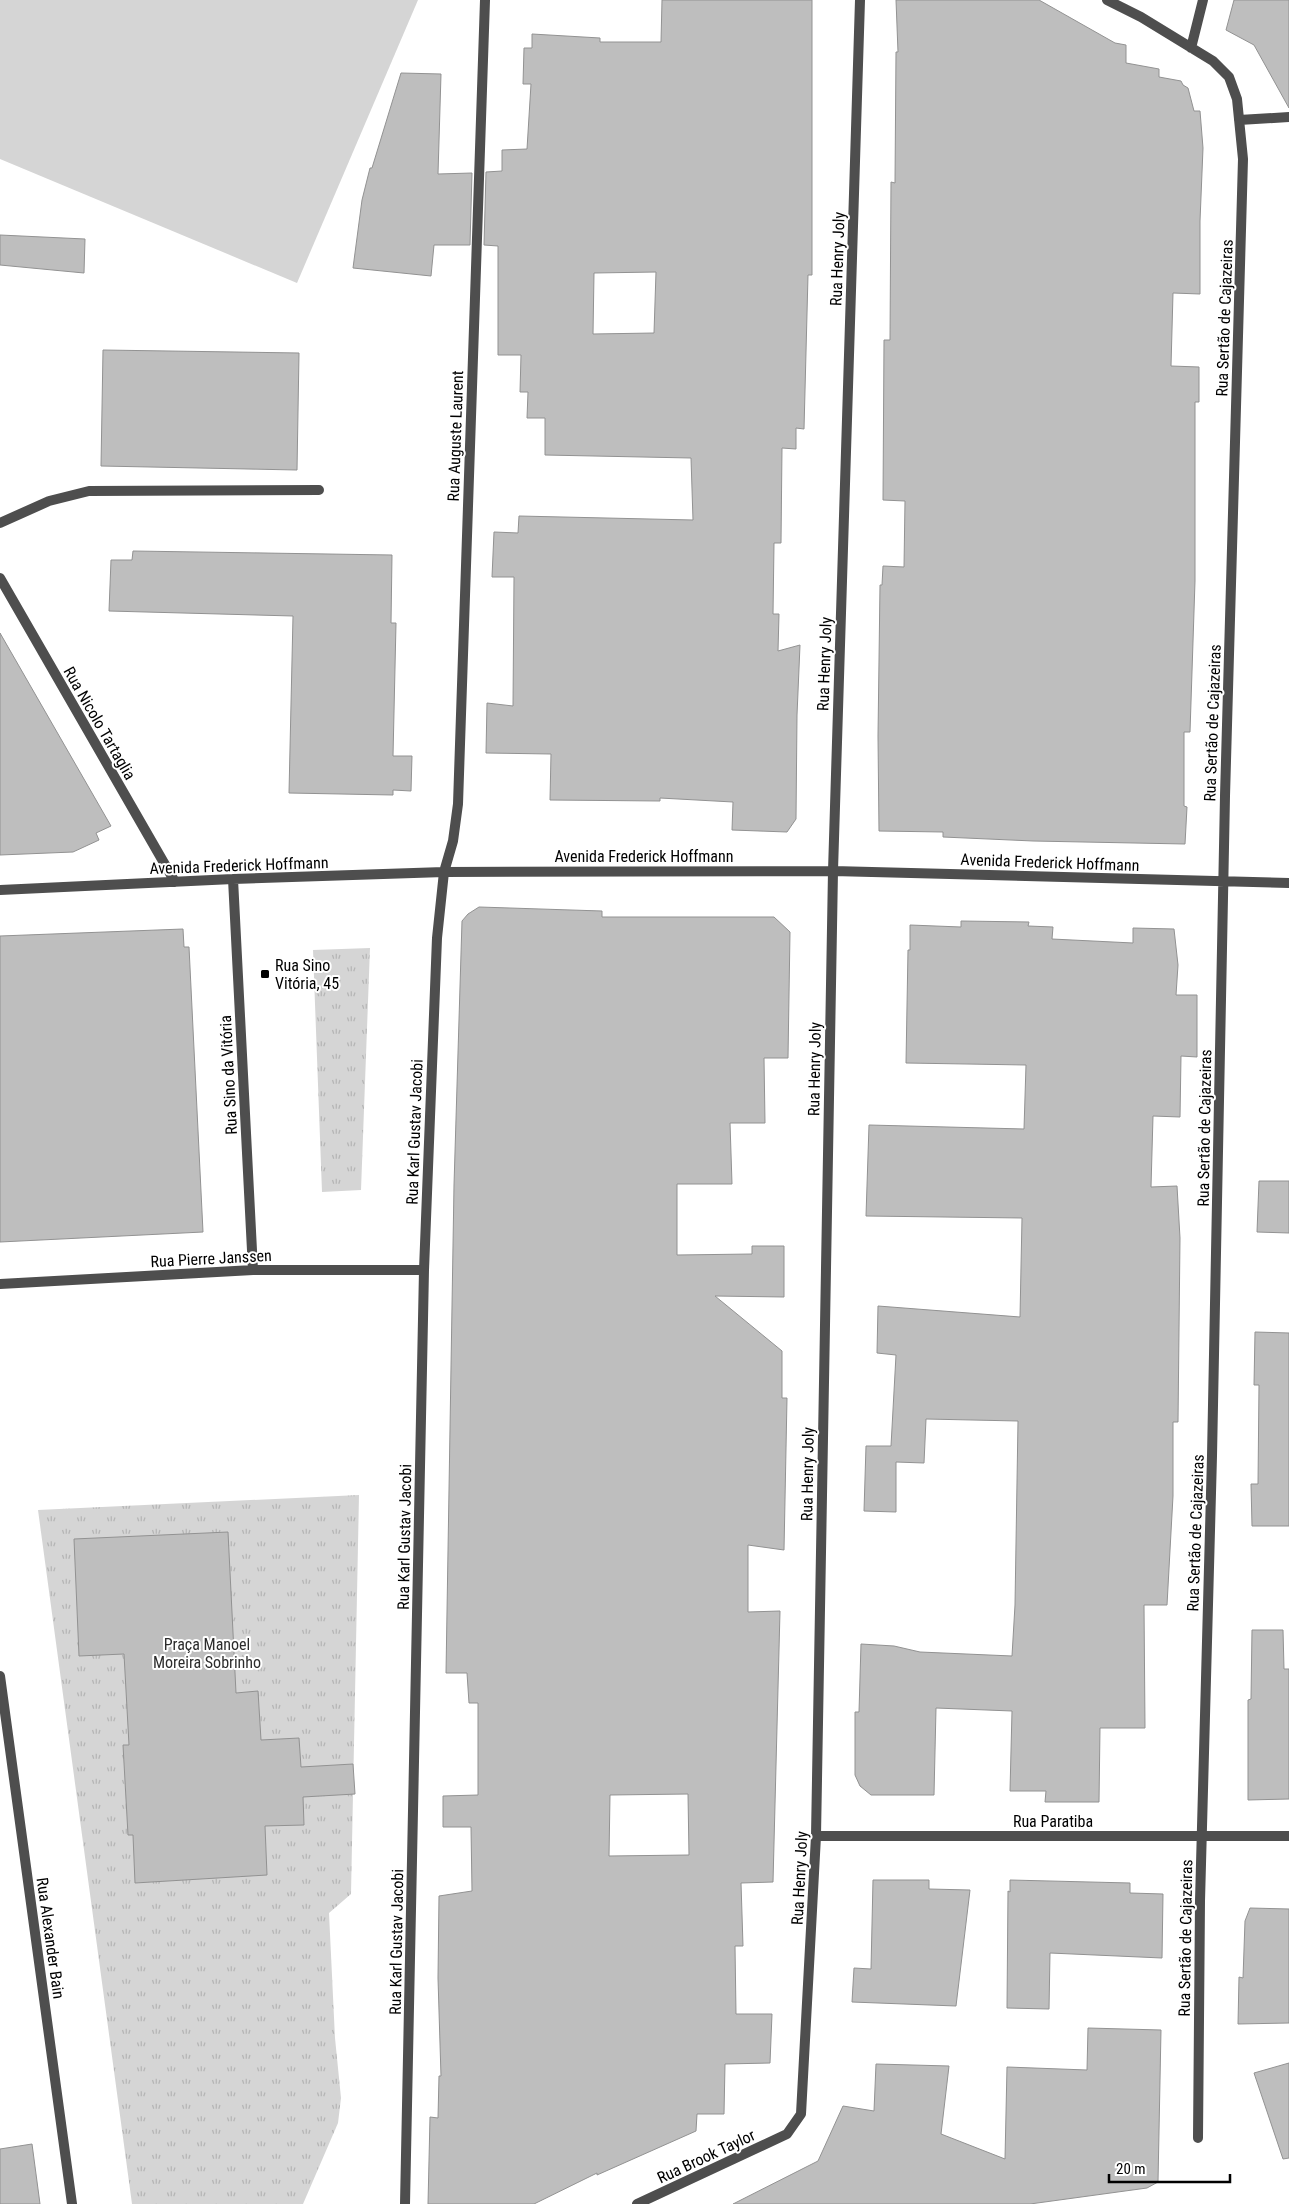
<svg xmlns="http://www.w3.org/2000/svg" width="1289" height="2204" viewBox="0 0 1289 2204" font-family="'Roboto Condensed',sans-serif">
<style>
.park{fill:url(#park-tufts)}
.garden{fill:#d5d5d5}
.building{fill:#bebebe;stroke:#929292;fill-rule:evenodd}
.lines{fill:none;stroke-linecap:round;stroke-linejoin:round}
.lane{stroke:#4e4e4e;stroke-width:10}
.street{stroke:#4e4e4e;stroke-width:10}
.poi-dot{fill:#000;stroke:#fff;stroke-width:2}
.labels{text-anchor:middle;stroke-width:4;stroke-linejoin:round;paint-order:stroke}
.street-label{font-size:16px;fill:#000;stroke:#fff}
.poi-label{font-size:16px;fill:#000;stroke:#fff;text-anchor:start}
.park-label{font-size:16px;fill:#2c2c2c;stroke:#fff}
</style>
<defs>
<pattern id="park-tufts" width="24" height="20" patternUnits="userSpaceOnUse" patternTransform="scale(1.25)"><rect width="24" height="20" fill="#d5d5d5"/><path d="M3 7l-1-3M5 7V3M7 7l1-3M15 17l-1-3M17 17v-4M19 17l1-3" fill="none" stroke="#b5b5b5"/></pattern>
</defs>
<rect width="100%" height="100%" fill="#fff"/>
<path class="park" d="M370,948L361,1190L322,1192L313,950Z
M359,1495L351,1894L329,1913L335,2038L341,2098L338,2123L303,2204H132L38,1510Z"/>
<path class="garden" d="M0,0H418L297,283L0,159Z"/>
<path class="building" d="M662,0H812V275H808L804,429L796,428V449L782,448L781,543H774L773,614H779L778,651L800,645L797,715L796,819L787,832L732,830L733,802L660,798V801L550,800L551,754L486,753L487,703L513,706L514,577H492L494,532L518,533L519,516L693,520L691,458L545,455V418H527L528,392H520L521,355H498V246L484,245L486,172L502,171V150L527,149L531,84H523L524,48H532V34L600,38V42H661ZM656,272L654,333L593,334L594,273Z
M896,0H1039L1115,43L1126,45V63L1159,69V77L1181,81L1183,85L1188,88L1194,111H1200L1203,148L1200,221V294L1173,293L1171,366L1199,367V402H1195V581L1190,732H1184V806L1187,807L1185,844L1033,841L943,837V832L879,831L878,736L880,585H882L883,566L904,567L905,501L883,500L884,340H890L891,182L895,183L896,52H898Z
M1234,0H1289V108L1254,45L1226,30Z
M401,73L441,74L438,174L472,173L470,245H434L431,276L353,268L362,200L370,168H372Z
M0,235L85,239L84,273L0,265Z
M103,350L299,353L297,470L101,466Z
M133,551L392,555L391,623H396L393,756H412L411,791L393,790V795L289,793L293,616L109,611L111,560H132Z
M0,633L111,826L96,833L99,840L73,852L0,855Z
M479,907L602,911V917H774L790,932L788,1058H764L765,1123H730L732,1184H677V1255L752,1254V1246H784V1297L715,1296L782,1351V1398H787L784,1550L748,1545V1612L780,1611L773,1882L741,1883L743,1946H735L736,2014H772L770,2063L725,2064L724,2114H697L696,2131L597,2175V2173L534,2204H428L430,2117L438,2118L439,2076H441L438,1978L439,1896L472,1891L471,1827H443V1796L478,1795V1703H469L467,1673H446L454,1185L462,921L468,914ZM688,1794L689,1855L609,1856L610,1795Z
M961,921L1029,922L1028,926L1053,927L1052,939L1133,943V928L1174,929L1178,965L1176,995H1197V1057L1181,1056L1180,1117L1153,1116L1151,1187L1177,1186L1180,1238L1178,1422H1173V1496L1167,1605H1144L1145,1728H1100L1099,1802H1045L1046,1791H1010L1012,1711L936,1708L934,1795H871L860,1786L855,1775V1712H859L861,1644L894,1646L920,1652L1012,1656L1015,1605L1018,1421L926,1419L924,1463L896,1462V1512L864,1511L866,1446H891L896,1355L877,1353L878,1306L1020,1317L1022,1218L866,1216L869,1125L1024,1129L1026,1065L906,1063L908,950H910V925L961,927Z
M183,929L184,947H189L203,1232L0,1242V936Z
M1259,1181H1289V1233L1257,1232Z
M1255,1332L1289,1333V1526H1252L1251,1484H1258L1259,1385H1254Z
M228,1532L236,1693L258,1691L261,1740L299,1738L301,1767L353,1764L355,1794L303,1797L304,1825L265,1826L267,1875L135,1883L133,1835H128L123,1745H129L124,1654L79,1656L74,1539Z
M1252,1630H1283L1284,1669H1289V1799L1248,1800V1700L1251,1699Z
M873,1880H929V1889L970,1890L956,2006L852,2002L854,1968L871,1969Z
M1010,1880L1130,1883V1893L1163,1894L1162,1958L1050,1953L1049,2009L1007,2008L1008,1891L1010,1892Z
M1250,1908L1289,1909V2023L1238,2024L1239,1977L1243,1978L1245,1921Z
M1088,2028L1161,2030L1158,2182L1147,2188L1030,2204H733L818,2161L843,2106L874,2111L876,2064L949,2066L941,2134L1005,2159L1007,2067L1087,2070Z
M1289,2063V2158L1283,2159L1254,2073Z
M32,2144L40,2204H0V2149Z"/>
<g class="lines">
<path class="lane" d="M0,523L49,501L89,491L319,490"/>
<path class="street" d="M1107,0L1141,17L1213,61L1229,77L1237,99L1243,159L1225,796L1212,1456L1200,1901L1198,2138
M1191,48L1203,0
M1239,120L1289,117
M0,578L175,882
M233,879L253,1270
M0,890L233,879L444,872L833,871L1289,883
M0,1284L253,1270H424
M0,1676L72,2204
M816,1836H1289
M405,2204L424,1270L437,938L444,872L453,841L458,804L485,0
M637,2204L787,2134L801,2114L816,1836L833,871L860,0"/>
</g>
<rect class="poi-dot" x="260" y="969" width="10" height="10" rx="2.5"/>
<g class="labels">
<g class="street-label">
<text transform="translate(837 259) rotate(-88)" y="6">Rua Henry Joly</text>
<text transform="translate(1224 318) rotate(-88)" y="6">Rua Sertão de Cajazeiras</text>
<text transform="translate(455 436) rotate(-88)" y="6">Rua Auguste Laurent</text>
<text transform="translate(824 664) rotate(-88)" y="6">Rua Henry Joly</text>
<text transform="translate(100 723) rotate(60)" y="6">Rua Nicolo Tartaglia</text>
<text transform="translate(1212 723) rotate(-88)" y="6">Rua Sertão de Cajazeiras</text>
<text x="644" y="862">Avenida Frederick Hoffmann</text>
<text transform="translate(1050 862) rotate(2)" y="6">Avenida Frederick Hoffmann</text>
<text transform="translate(239 865) rotate(-2)" y="6">Avenida Frederick Hoffmann</text>
<text transform="translate(814 1069) rotate(-89)" y="6">Rua Henry Joly</text>
<text transform="translate(228 1075) rotate(-93)" y="6">Rua Sino da Vitória</text>
<text transform="translate(1204 1128) rotate(-89)" y="6">Rua Sertão de Cajazeiras</text>
<text transform="translate(414 1132) rotate(-88)" y="6">Rua Karl Gustav Jacobi</text>
<text transform="translate(211 1258) rotate(-3)" y="6">Rua Pierre Janssen</text>
<text transform="translate(807 1474) rotate(-89)" y="6">Rua Henry Joly</text>
<text transform="translate(1195 1533) rotate(-88)" y="6">Rua Sertão de Cajazeiras</text>
<text transform="translate(404 1537) rotate(-89)" y="6">Rua Karl Gustav Jacobi</text>
<text x="1053" y="1827">Rua Paratiba</text>
<text transform="translate(799 1878) rotate(-87)" y="6">Rua Henry Joly</text>
<text transform="translate(51 1938) rotate(82)" y="6">Rua Alexander Bain</text>
<text transform="translate(1185 1938) rotate(-89)" y="6">Rua Sertão de Cajazeiras</text>
<text transform="translate(396 1942) rotate(-89)" y="6">Rua Karl Gustav Jacobi</text>
<text transform="translate(706 2156) rotate(-25)" y="6">Rua Brook Taylor</text>
</g>
<g class="poi-label">
<text x="275" y="971">Rua Sino<tspan x="275" dy="18">Vitória, 45</tspan></text>
</g>
<g class="park-label">
<text x="207" y="1650">Praça Manoel<tspan x="207" dy="18">Moreira Sobrinho</tspan></text>
</g>
</g>
<path d="M1109 2174v8h121v-8" fill="none" stroke="#000000" stroke-width="2.5"/>
<text x="1116" y="2174" font-size="15" fill="#000000" stroke="#ffffff" stroke-width="4" paint-order="stroke">20 m</text>
</svg>
